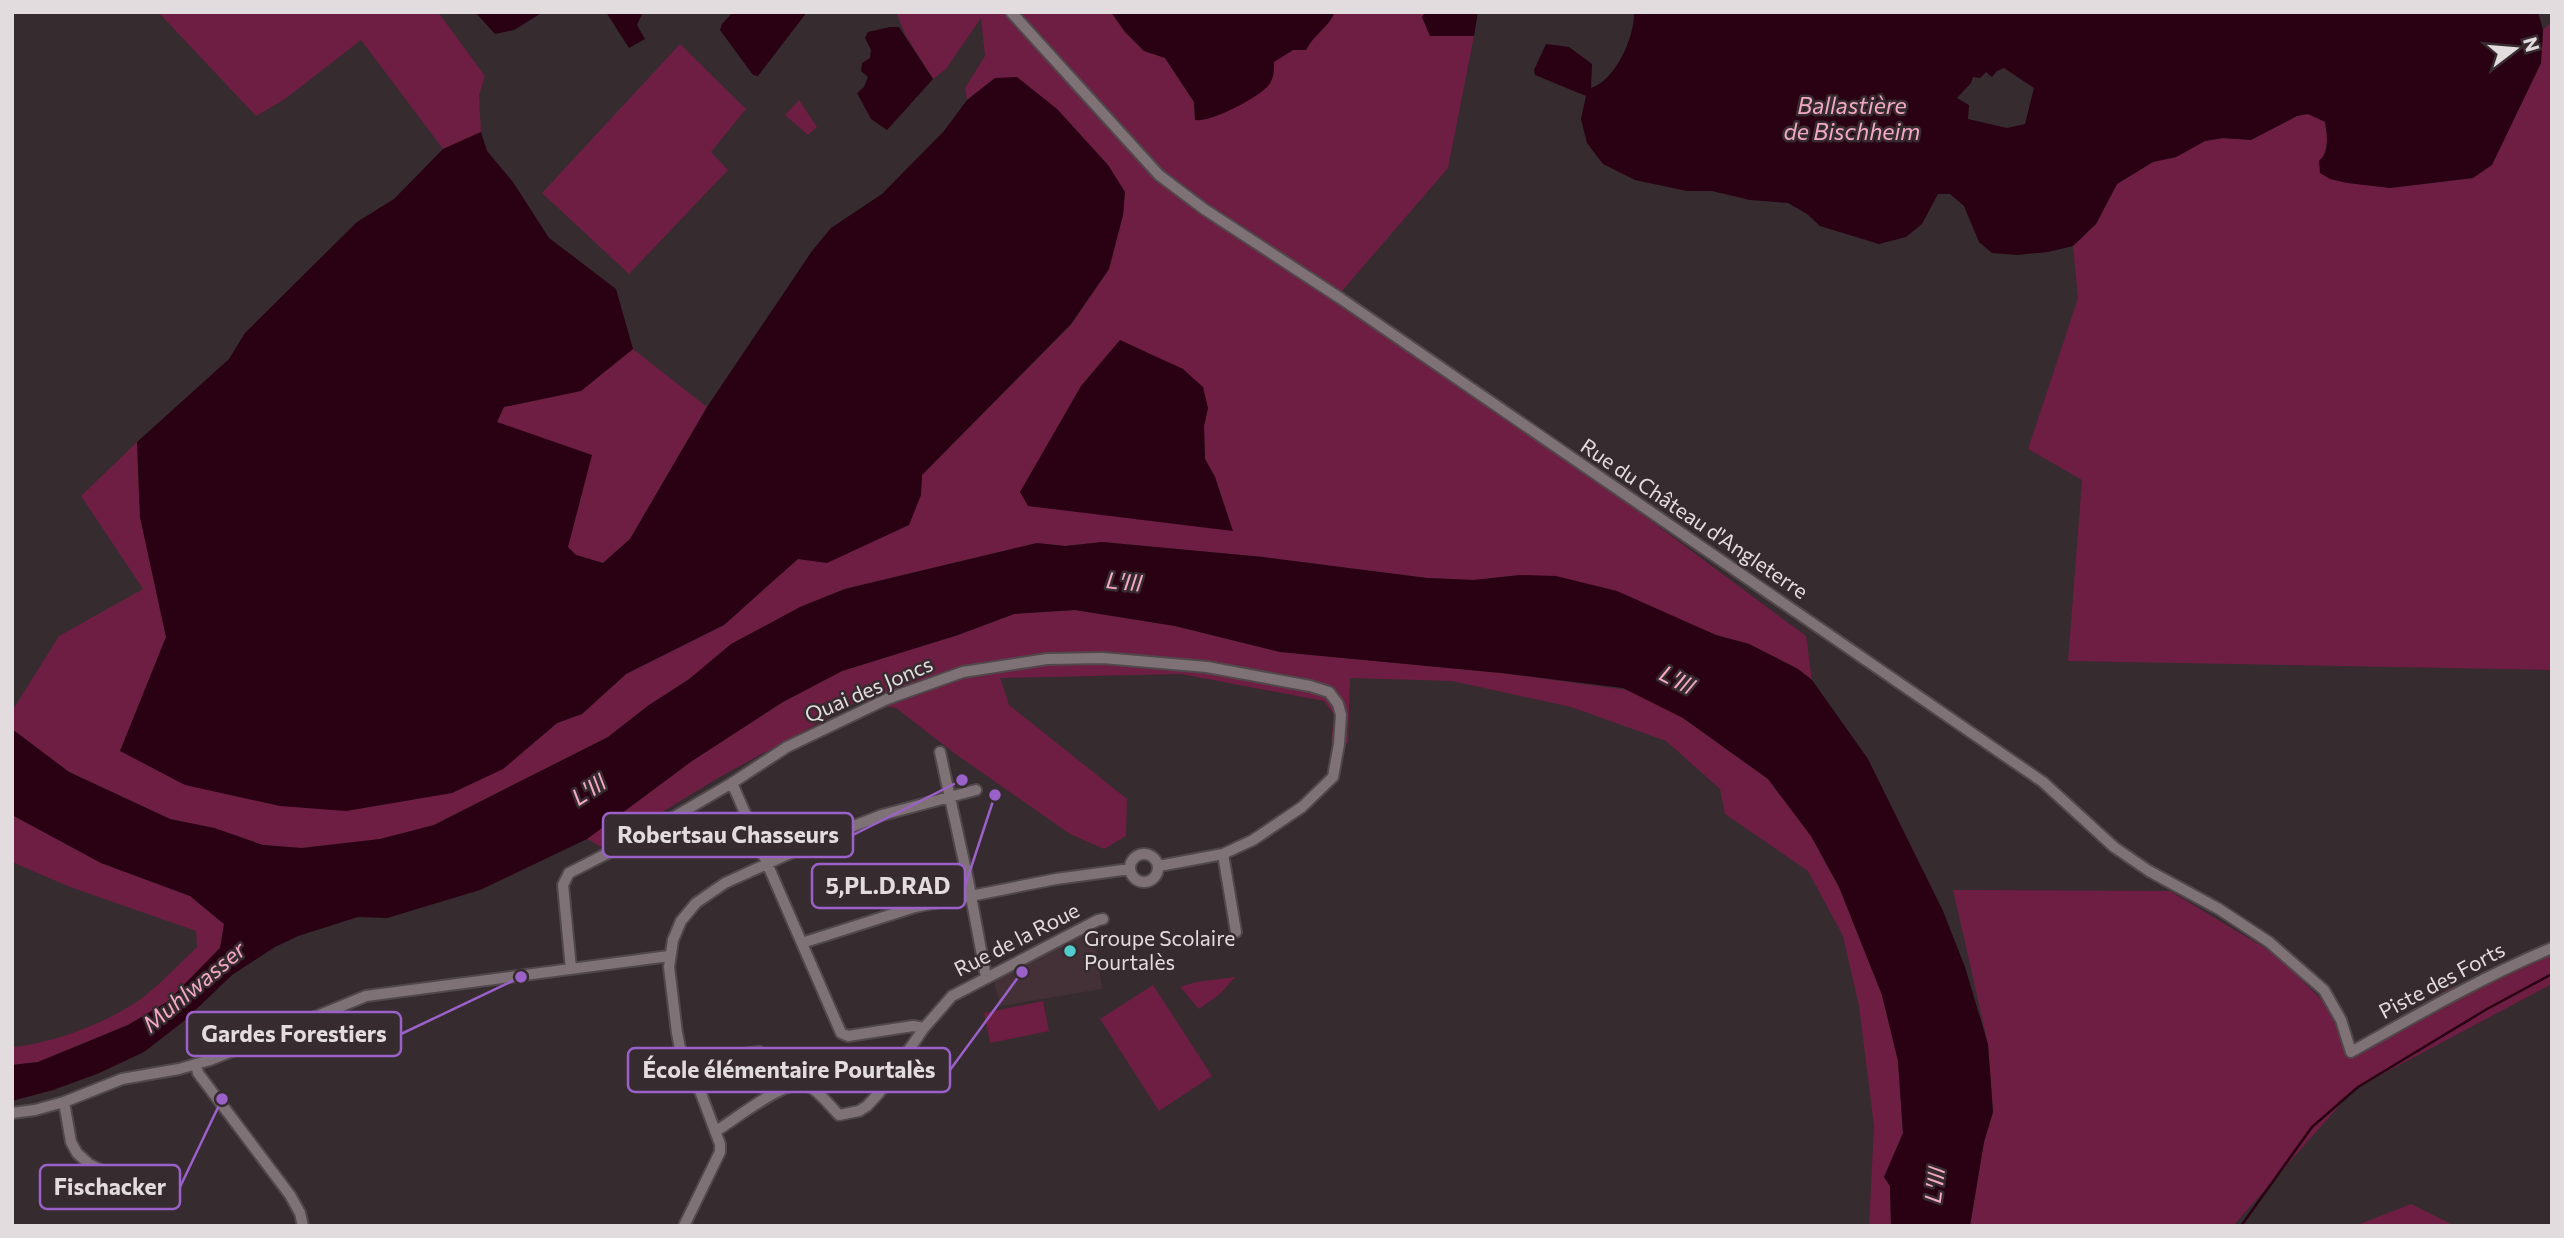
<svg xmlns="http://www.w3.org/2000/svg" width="2564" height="1238" viewBox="0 0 2564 1238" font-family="Commissioner,sans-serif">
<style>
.built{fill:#433137}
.green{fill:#6d1e42;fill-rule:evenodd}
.water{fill:#2a0013;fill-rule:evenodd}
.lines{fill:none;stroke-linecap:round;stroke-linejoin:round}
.stream{stroke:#2a0013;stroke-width:2.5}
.street-casing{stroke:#51484b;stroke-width:14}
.street{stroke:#7f7276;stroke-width:10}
.poi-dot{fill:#52cdce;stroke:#362b2f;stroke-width:2.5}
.labels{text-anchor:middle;stroke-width:5;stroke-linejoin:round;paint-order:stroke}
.street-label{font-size:21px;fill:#e3dcde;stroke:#362b2f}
.poi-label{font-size:21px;fill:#e3dcde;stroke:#362b2f;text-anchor:start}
.water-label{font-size:23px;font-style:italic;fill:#f3a8c3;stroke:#362b2f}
.leader{fill:none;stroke:#9a61c8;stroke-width:2.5}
.callout-dot{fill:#9a61c8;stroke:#362b2f;stroke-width:2.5}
.callout{fill:#362b2f;stroke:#9a61c8;stroke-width:2.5}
.callout-label{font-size:23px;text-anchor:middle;font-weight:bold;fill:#e3dcde}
</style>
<rect width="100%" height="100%" fill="#362b2f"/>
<path class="built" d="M1093,925L1102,989L1000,1006L993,977Z"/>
<path class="green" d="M158,12H438L485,76L479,95L481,132L443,149L361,40L285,99L256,116Z
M896,12H1111L1125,32L1144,51L1165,58L1194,102L1195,120L1274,75L1273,62L1293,50H1306C1314,34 1328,28 1335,12H1425L1422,17L1430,36H1474L1448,168L1342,291L1806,636L1812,680L1798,669L1749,644L1716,635L1667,615L1520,575L1474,580L1427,578L1263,557L1102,542L1065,546L1037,543L844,589L800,607L649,705L608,737L434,825L381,839L302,848L263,845L214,828L170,819L69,772L12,729V711L59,636L143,589L81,496L137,442L140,517L166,637L121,751L503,769L557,723L582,714L626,674L724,625L798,558L827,563L921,495L922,475L1071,325L1109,269L1123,215L1125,192L1108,165L1057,109L995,78L967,100L965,88L985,56L981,18L946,69L933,79L906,36ZM1168,363L1183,369L1208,408L1204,426L1205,459L1215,477L1232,531Z
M2552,22V670L2068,661L2082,480L2028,449L2078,298L2073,246L2096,224L2117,184L2153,162L2176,157L2205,141L2223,138L2251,140L2297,116L2308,114L2325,121L2328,137L2324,156L2330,179L2390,188L2473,178L2492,164L2541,63L2543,30Z
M680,44L746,109L711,152L728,170L629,274L542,193Z
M799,100L817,127L808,135L785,115Z
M633,349L707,407L630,539L603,563L576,555L568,547L497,422L503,407L581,390Z
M1075,610L1175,626L1280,652L1501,673L1627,690L1683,718L1768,779L1811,836L1839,887L1882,995L1898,1061L1903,1133L1885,1177L1890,1186L1891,1226H1869L1874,1126L1859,1006L1843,936L1808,871L1725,814L1720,789L1666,741L1571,707L1452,681L1350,678L1348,743H1331L1334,715L1324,701L1181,674L1000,678L1009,705L1127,799L1126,836L1104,849L1070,834L954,753L896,708L857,702L718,778L603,848L587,839L692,761L783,702L842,671L958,635L1014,614Z
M12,815L101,863L190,896L224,924L220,948L167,1002L128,1025L38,1062L12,1065V1047C53,1044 114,1020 146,995C164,980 180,963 197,947L196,931L70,887L12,862Z
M1953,890L2170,891L2275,954L2326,1004L2347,1052L2448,989L2552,953V984L2354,1089L2233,1226H1970L1984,1142L1993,1112L1988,1044Z
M1235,977L1220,994L1199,1009L1180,987L1196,982Z
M1153,985L1212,1076L1159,1111L1100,1019Z
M1043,1001L1049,1031L990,1043L984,1013Z
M2411,1204L2455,1226H2357V1225Z"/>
<path class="water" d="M475,12H543L514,30L495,34Z
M606,12H643L637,25L645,39L629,48Z
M733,12H807L758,76L753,75L720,30L722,24Z
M1111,12H1335C1328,28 1314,34 1306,50H1293L1274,62C1274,71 1274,81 1266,88C1253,100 1212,122 1195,120L1194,102L1165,58L1144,51L1125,32Z
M1425,12H1478L1474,36H1430L1422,17Z
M1634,12H2538L2543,30L2541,63L2492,165L2473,178L2390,188L2347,183L2330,179L2320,173L2319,161C2330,152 2327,135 2325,122L2308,114L2297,116L2251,140L2223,138L2205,141L2176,157L2153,162L2117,184L2096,224L2073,246L2048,252L2017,255L1992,253L1979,242L1964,206L1950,194H1938L1922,224L1906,237L1879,244L1820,226L1807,214L1788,203L1750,200L1712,191H1687L1635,180L1603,164L1587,143L1581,119L1586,96L1535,75L1534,70L1546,44L1569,47L1592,64L1591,88C1615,81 1635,37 1634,12ZM2004,68L2034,88L2025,124L2007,128L1968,119L1969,105L1957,98L1971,83L1973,77L1980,78L1986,72L1992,77L1997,71Z
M890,27H899L933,79L887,130L871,119L857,93L864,87L868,77L861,71L862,63L870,58L871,50L865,38L868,32Z
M1017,77L1057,109L1108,165L1125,192L1123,215L1109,269L1071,324L922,475L921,495L909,525L827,563L798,559L724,625L626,674L582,714L557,723L503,769L452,793L346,811L280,806L185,785L120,751L166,637L140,517L137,442L229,359L245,333L357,222L394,199L443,149L481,132L487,151L513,182L549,238L616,289L633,349L581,391L504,407L497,422L592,455L568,547L576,555L603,563L630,539L707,407L812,251L831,228L882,194L944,131L967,100L995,78Z
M1120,340L1183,369L1203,387L1208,408L1204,426L1205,459L1215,477L1233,531L1028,506L1020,492L1081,386Z
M1102,542L1263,557L1427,578L1474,580L1520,575L1556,576L1617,591L1716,635L1749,644L1798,669L1812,680L1868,759L1943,911L1965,967L1988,1044L1993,1112L1984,1142L1970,1226H1891L1890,1186L1884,1177L1903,1133L1898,1061L1882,995L1839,887L1811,836L1768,779L1683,718L1623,688L1501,673L1280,652L1175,626L1075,610L1014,614L958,635L842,671L783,702L692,761L587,839L480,890L387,918L358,917L298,936L275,947L232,975L184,1021L144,1052L97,1074L53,1090L12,1101V1065L38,1062L128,1025L167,1002L220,948L224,924L190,896L101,863L12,815V729L69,772L170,819L214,828L263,845L302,848L380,839L434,825L608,737L649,705L688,680L731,644L800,607L845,589L1037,543L1065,546Z"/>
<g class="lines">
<path class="stream" d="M2241,1226L2312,1127L2358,1087L2487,1009L2552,974"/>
<g class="street-casing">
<path id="street" d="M1011,12L1159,175L1204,209L1340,298L2043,782L2114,847L2149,871L2219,909L2269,942L2324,990L2341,1020L2351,1052C2417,1015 2482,977 2552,948
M940,752L968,880L986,977
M732,783L841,1033L848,1036L913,1026L924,1028
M1130 868a14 14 0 1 1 28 0a14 14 0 1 1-28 0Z
M1223,854L1236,932
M802,943L915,907L1056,879L1130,869
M571,969L563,885L569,873L645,834L732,783L787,747L887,699L963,672L1047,659L1103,658L1207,667L1310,686L1329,692L1338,704L1341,715L1339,744L1333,777L1302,807L1253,840L1223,854L1159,866
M196,1064L198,1073L290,1195L300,1213L303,1226
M690,1066L699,1061L759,1052
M64,1102L71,1142L77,1153L89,1164L144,1192L166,1191
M12,1113L35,1110L64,1102L122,1079L179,1069L210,1060L366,996L669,956
M716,1131C733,1121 789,1076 807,1085C819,1091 830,1106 839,1115L859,1111L867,1106L879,1093L924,1028L952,996L1098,920L1103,919
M684,1226L720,1152V1144L694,1075L681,1053L677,1033L669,967L673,940L681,921L696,903L725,883L828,836L882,815L976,790"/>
</g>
<use href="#street" class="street"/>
</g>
<circle class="poi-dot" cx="1070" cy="951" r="7"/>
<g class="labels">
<g class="street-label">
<text transform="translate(1694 519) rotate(34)" y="7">Rue du Château d'Angleterre</text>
<text transform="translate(869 690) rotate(-23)" y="7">Quai des Joncs</text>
<text transform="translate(1017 940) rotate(-27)" y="7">Rue de la Roue</text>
<text transform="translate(2442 981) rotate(-28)" y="7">Piste des Forts</text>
</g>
<g class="poi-label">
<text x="1084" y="946">Groupe Scolaire<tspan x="1084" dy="24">Pourtalès</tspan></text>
</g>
<g class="water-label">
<text x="1852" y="114">Ballastière<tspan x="1852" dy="26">de Bischheim</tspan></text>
<text transform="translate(1124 582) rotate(6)" y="8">L'Ill</text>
<text transform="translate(1677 680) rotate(28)" y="8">L'Ill</text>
<text transform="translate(589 790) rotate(-33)" y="8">L'Ill</text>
<text transform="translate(194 987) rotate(-40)" y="8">Muhlwasser</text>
<text transform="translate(1935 1185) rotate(-82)" y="8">L'Ill</text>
</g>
</g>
<path class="leader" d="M962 780L853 835M995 795L965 886M521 977L401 1034M1022 972L950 1070M222 1099L180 1187"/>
<g class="callout-dot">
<circle cx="962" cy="780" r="7"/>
<circle cx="995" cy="795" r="7"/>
<circle cx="521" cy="977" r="7"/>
<circle cx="1022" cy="972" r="7"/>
<circle cx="222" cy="1099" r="7"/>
</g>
<g class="callout">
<rect x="603" y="813" width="250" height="44" rx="7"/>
<rect x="812" y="864" width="153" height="44" rx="7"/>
<rect x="187" y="1012" width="214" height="44" rx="7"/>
<rect x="628" y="1048" width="322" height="44" rx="7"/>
<rect x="40" y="1165" width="140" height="44" rx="7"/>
</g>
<g class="callout-label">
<text x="728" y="843">Robertsau Chasseurs</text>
<text x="888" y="894">5,PL.D.RAD</text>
<text x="294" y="1042">Gardes Forestiers</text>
<text x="789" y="1078">École élémentaire Pourtalès</text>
<text x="110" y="1195">Fischacker</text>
</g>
<rect width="2564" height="1238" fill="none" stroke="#e3dcde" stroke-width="28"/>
<g transform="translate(2515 49) rotate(74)" stroke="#362b2f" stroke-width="5" paint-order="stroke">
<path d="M0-5L12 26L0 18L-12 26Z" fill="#e3dcde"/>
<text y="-10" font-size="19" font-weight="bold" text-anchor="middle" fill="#e3dcde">N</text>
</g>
</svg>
